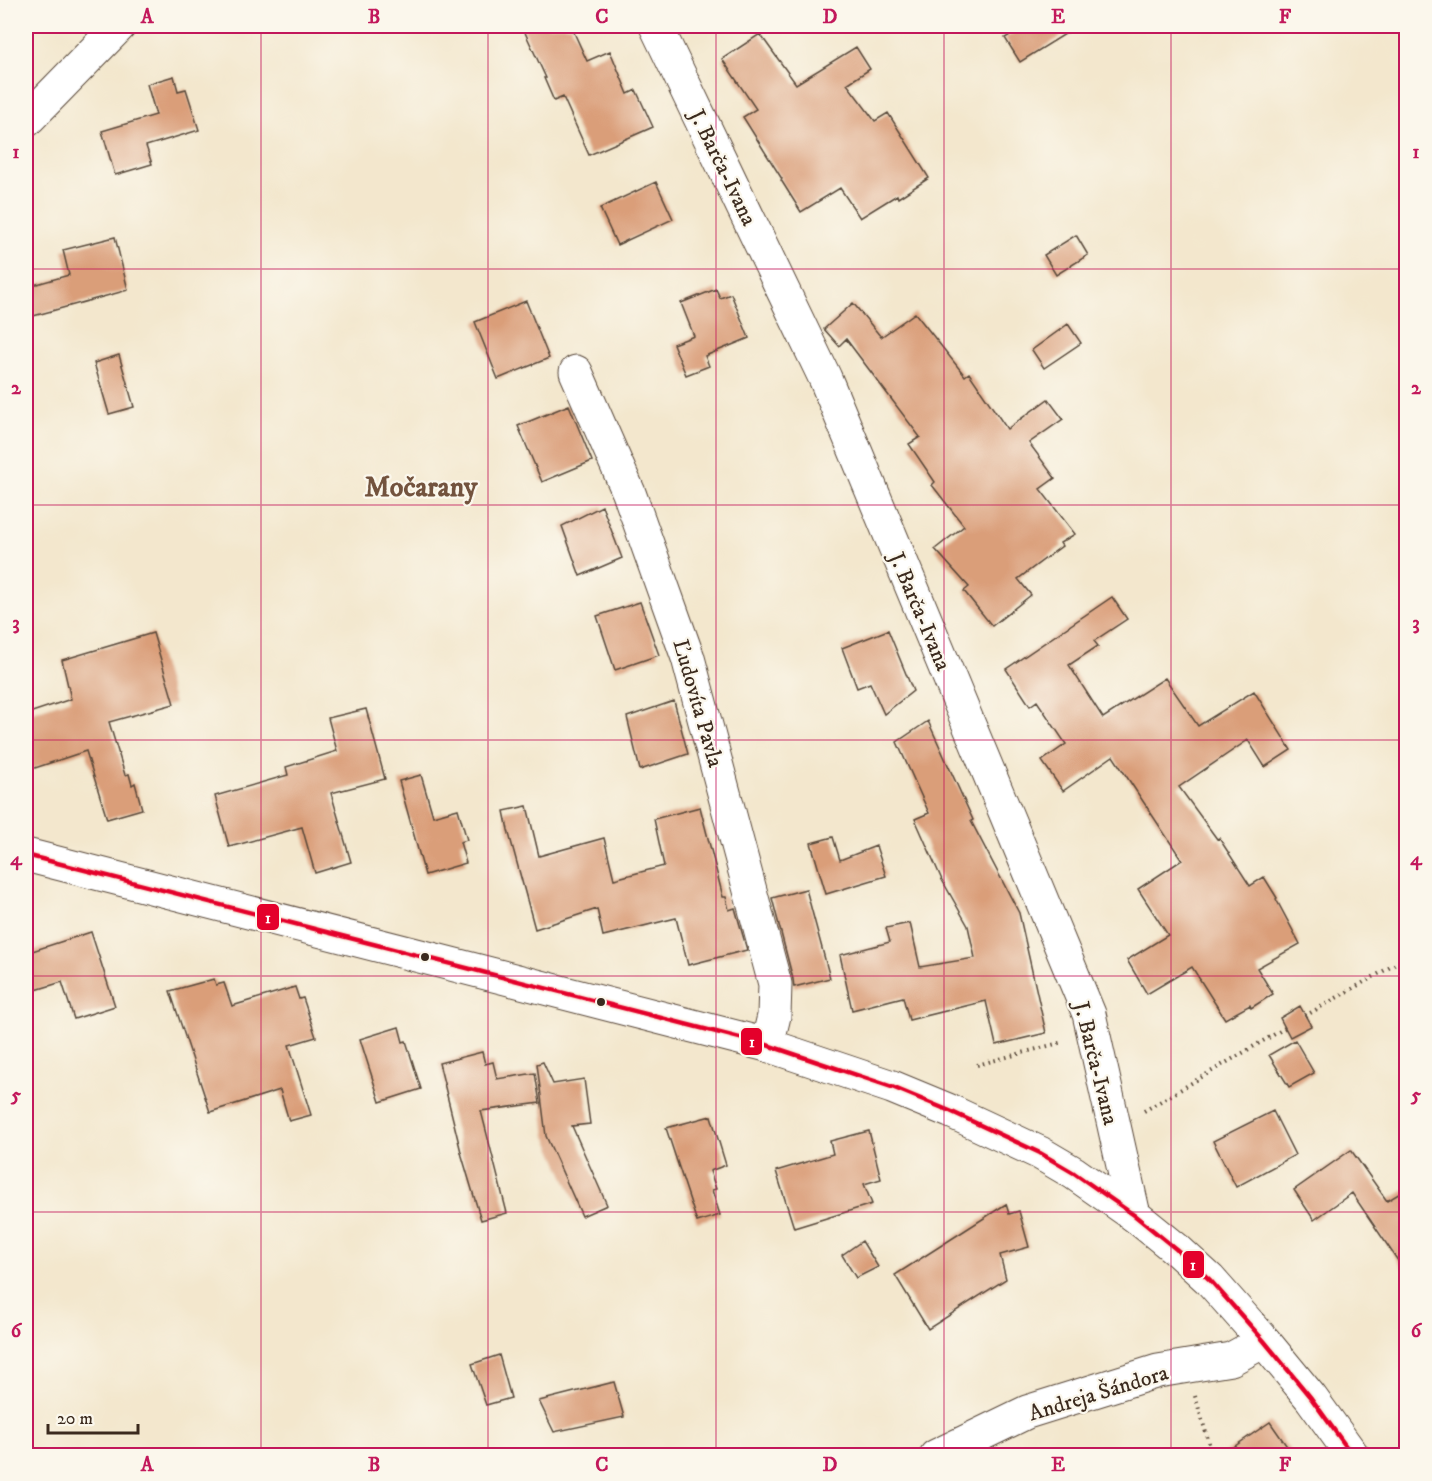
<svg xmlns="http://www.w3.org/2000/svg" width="1432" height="1481" viewBox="0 0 1432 1481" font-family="'IM FELL DW Pica',serif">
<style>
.building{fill:#da9e79}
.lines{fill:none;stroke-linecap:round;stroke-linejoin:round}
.minor-casing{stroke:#574638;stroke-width:35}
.major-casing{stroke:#574638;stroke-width:35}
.path{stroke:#574638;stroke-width:4;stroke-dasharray:1.5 4.5;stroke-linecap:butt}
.minor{stroke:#fff;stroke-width:33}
.major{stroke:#fff;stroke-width:33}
.bus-1-casing{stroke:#fbf7ec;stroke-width:9}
.bus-1{stroke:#e4002b;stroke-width:4.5}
.grid{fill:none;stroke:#c2185b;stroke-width:1.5;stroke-opacity:0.55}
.bus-dot{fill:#3b2a1e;stroke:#fbf7ec;stroke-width:2}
.labels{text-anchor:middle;stroke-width:4.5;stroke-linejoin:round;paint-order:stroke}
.street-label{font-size:22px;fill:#3b2a1e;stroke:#fbf7ec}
.district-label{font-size:28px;font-weight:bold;fill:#73533e;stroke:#fbf7ec}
.line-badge{stroke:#fbf7ec;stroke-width:2}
.badge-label{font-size:16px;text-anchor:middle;font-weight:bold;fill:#fff}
.neatline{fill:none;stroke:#c2185b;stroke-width:2}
.grid-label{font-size:20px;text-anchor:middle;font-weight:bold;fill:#c2185b}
</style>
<rect width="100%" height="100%" fill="#fbf7ec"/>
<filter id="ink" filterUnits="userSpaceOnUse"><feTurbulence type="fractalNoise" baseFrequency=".0167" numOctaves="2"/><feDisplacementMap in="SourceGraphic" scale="12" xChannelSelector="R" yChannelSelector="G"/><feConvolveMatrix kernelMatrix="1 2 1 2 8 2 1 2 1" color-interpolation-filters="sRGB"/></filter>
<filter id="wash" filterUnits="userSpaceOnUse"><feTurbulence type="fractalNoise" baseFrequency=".008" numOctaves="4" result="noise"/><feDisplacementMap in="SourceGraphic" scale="24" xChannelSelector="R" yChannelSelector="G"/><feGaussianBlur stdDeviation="1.35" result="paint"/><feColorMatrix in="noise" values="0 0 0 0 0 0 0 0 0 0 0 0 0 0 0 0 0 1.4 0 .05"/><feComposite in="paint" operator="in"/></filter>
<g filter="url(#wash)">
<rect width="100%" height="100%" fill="#f3e7cd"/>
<g id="blocks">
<path class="building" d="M522,26H571L587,61L610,51L628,94L636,90L653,127L589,155L563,97L554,101L544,78H546Z
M1025,26H1078L1020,62L1005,38Z
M760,34L796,84L856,47L870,69L847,84L875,121L888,113L929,178L898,198L897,195L860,218L840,188L801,212L781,180L782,179L743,117L756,109L722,59Z
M174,76L178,91L186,89L199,130L146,146L152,164L115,175L102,131L156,115L147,84Z
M656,182L673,219L617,245L600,208Z
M1076,235L1088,255L1056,275L1044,255Z
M115,237L128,290L26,318V287L69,275L63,250Z
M716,289L720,298L731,294L749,338L705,356L709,366L686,375L673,344L694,336L681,303Z
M526,301L549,358L498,379L475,322Z
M853,303L881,337L915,313L965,376L969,373L1007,429L1048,399L1063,419L1029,443L1055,478L1040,489L1075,534L1060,543L1062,546L1018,579L1031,595L992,626L964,591L969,587L935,549L964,526L932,485L935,482L909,444L920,437L846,339L839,346L824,329Z
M1068,324L1081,343L1044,368L1032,350Z
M119,355L134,407L109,414L94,363Z
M569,405L592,461L542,482L518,426Z
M602,506L622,558L580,576L562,526Z
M1112,597L1127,619L1094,641L1098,646L1069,665L1103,718L1165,678L1198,726L1254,691L1291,750L1265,767L1248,740L1179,787L1217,839L1219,838L1250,886L1264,877L1277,898L1276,899L1300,944L1257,968L1273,994L1251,1008L1250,1005L1225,1019L1192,967L1147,994L1127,960L1168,935L1138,889L1182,860L1113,756L1063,791L1042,761L1066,744L1037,701L1030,706L1006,669Z
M640,602L659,655L615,670L597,616Z
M888,630L913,691L884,714L870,683L857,688L842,648Z
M153,633L174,704L109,722L125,775L129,774L132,785L135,783L142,809L107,819L86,751L26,771V714L71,699L62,660Z
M674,701L688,754L640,770L627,717Z
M366,709L385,779L331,793L351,862L315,873L302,827L229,847L215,796L288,775L286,767L337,751L328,718Z
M928,721L973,820L971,821L1019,913L1046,1033L996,1045L986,1001L909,1020L903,997L852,1010L840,955L890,942L886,928L910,923L920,967L975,958L968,926L942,880L915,819L929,813L897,742Z
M421,775L433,816L458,809L467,840L460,842L466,863L425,875L399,781Z
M527,806L539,856L604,838L614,879L664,866L654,819L700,807L723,897H726L729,910L735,908L747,950L688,965L676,918L603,936L597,909L535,929L508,830L504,811Z
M833,837L840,860L876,846L886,876L826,894L811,843Z
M806,889L830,978L794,987L793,979L772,898Z
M91,932L115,1006L74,1019L62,982L26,993V953Z
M214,979L216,985L224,983L232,1006L295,987L299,999L303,998L316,1037L289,1045L311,1115L289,1121L280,1090L210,1112L170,991Z
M1300,1006L1311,1026L1290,1037L1280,1018Z
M399,1027L403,1042L406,1041L421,1089L380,1102L360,1039Z
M1295,1040L1314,1073L1289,1087L1269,1055Z
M482,1052L485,1064L493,1062L497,1079L535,1073L540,1103L481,1111L507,1213L481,1220L462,1156L439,1063Z
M543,1062L553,1084L584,1079L590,1124L572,1126L607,1205L582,1216L546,1136L537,1064Z
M1273,1111L1295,1155L1236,1187L1213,1141Z
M711,1116L726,1165L710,1171L716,1189L712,1190L720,1215L697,1222L666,1128Z
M869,1131L881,1179L864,1184L872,1204L794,1228L776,1171L833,1154L830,1141Z
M1351,1150L1387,1201L1407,1189V1274L1352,1193L1314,1220L1294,1190Z
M1006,1204L1009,1214L1019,1211L1029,1247L1000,1255L1006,1279L928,1329L895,1275Z
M862,1241L878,1267L856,1278L842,1255Z
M499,1355L511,1398L486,1405L472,1364Z
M614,1382L624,1417L554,1432L539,1401Z
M1270,1422L1293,1455H1222Z"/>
</g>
</g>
<g filter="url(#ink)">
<use href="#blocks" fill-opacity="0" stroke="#574638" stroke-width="1.5"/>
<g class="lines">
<g class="minor-casing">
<path id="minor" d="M656,26L825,378L1089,1014L1134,1215
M26,121L119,26
M576,372L629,493L688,658L775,984L774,1016L767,1045
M936,1456L1027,1412L1158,1371L1231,1359L1264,1341"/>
</g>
<g class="major-casing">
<path id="major" d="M26,855L767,1045L892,1087L950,1111L1040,1153L1074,1173L1134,1215L1176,1249L1210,1280L1264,1341L1311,1398L1353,1456"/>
</g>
<path class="path" d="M1305,1016L1406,958
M977,1065L1063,1042
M1144,1111L1285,1028
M1195,1396L1213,1456"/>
<use href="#minor" class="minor"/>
<use href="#major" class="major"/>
<g class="bus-1-casing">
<path id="bus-1" d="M26,855L767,1045L892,1087L950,1111L1040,1153L1074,1173L1134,1215L1176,1249L1210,1280L1264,1341L1311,1398L1353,1456"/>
</g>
<use href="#bus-1" class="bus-1"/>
</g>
</g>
<path class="grid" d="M261,26V1456M488,26V1456M716,26V1456M944,26V1456M1171,26V1456M26,269H1406M26,505H1406M26,740H1406M26,976H1406M26,1212H1406"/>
<g class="bus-dot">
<circle cx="425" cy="957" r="5"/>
<circle cx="601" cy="1002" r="5"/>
</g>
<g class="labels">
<g class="street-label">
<text transform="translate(724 167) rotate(64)" y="8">J. Barča-Ivana</text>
<text transform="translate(921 611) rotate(67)" y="8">J. Barča-Ivana</text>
<text transform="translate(699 703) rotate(74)" y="8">Ľudovíta Pavla</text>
<text transform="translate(1097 1063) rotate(76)" y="8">J. Barča-Ivana</text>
<text transform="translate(1098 1392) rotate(-17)" y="8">Andreja Šándora</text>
</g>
<g class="district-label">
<text x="421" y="496">Močarany</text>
</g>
</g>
<g class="line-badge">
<rect x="256" y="903" width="24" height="28" rx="6" fill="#e4002b"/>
<rect x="740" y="1027" width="23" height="29" rx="6" fill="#e4002b"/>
<rect x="1182" y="1250" width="23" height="29" rx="6" fill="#e4002b"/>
</g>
<g class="badge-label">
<text x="268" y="923">1</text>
<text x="752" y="1047">1</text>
<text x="1193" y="1270">1</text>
</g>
<rect width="1432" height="1481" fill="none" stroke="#fbf7ec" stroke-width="66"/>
<path d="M48 1424v9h90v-9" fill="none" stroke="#3b2a1e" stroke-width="3"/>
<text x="57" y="1424" font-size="18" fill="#3b2a1e" stroke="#fbf7ec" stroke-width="4.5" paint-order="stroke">20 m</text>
<rect x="33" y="33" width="1366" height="1415" class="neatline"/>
<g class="grid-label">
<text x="147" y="23">A</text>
<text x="374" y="23">B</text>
<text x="602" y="23">C</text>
<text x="830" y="23">D</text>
<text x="1058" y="23">E</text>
<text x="1285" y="23">F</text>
<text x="16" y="158">1</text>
<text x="1416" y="158">1</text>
<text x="16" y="394">2</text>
<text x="1416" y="394">2</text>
<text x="16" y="629">3</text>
<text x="1416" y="629">3</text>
<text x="16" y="865">4</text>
<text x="1416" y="865">4</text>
<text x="16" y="1101">5</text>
<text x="1416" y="1101">5</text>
<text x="16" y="1337">6</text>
<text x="1416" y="1337">6</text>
<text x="147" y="1471">A</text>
<text x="374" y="1471">B</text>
<text x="602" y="1471">C</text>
<text x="830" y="1471">D</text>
<text x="1058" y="1471">E</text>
<text x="1285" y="1471">F</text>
</g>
</svg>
